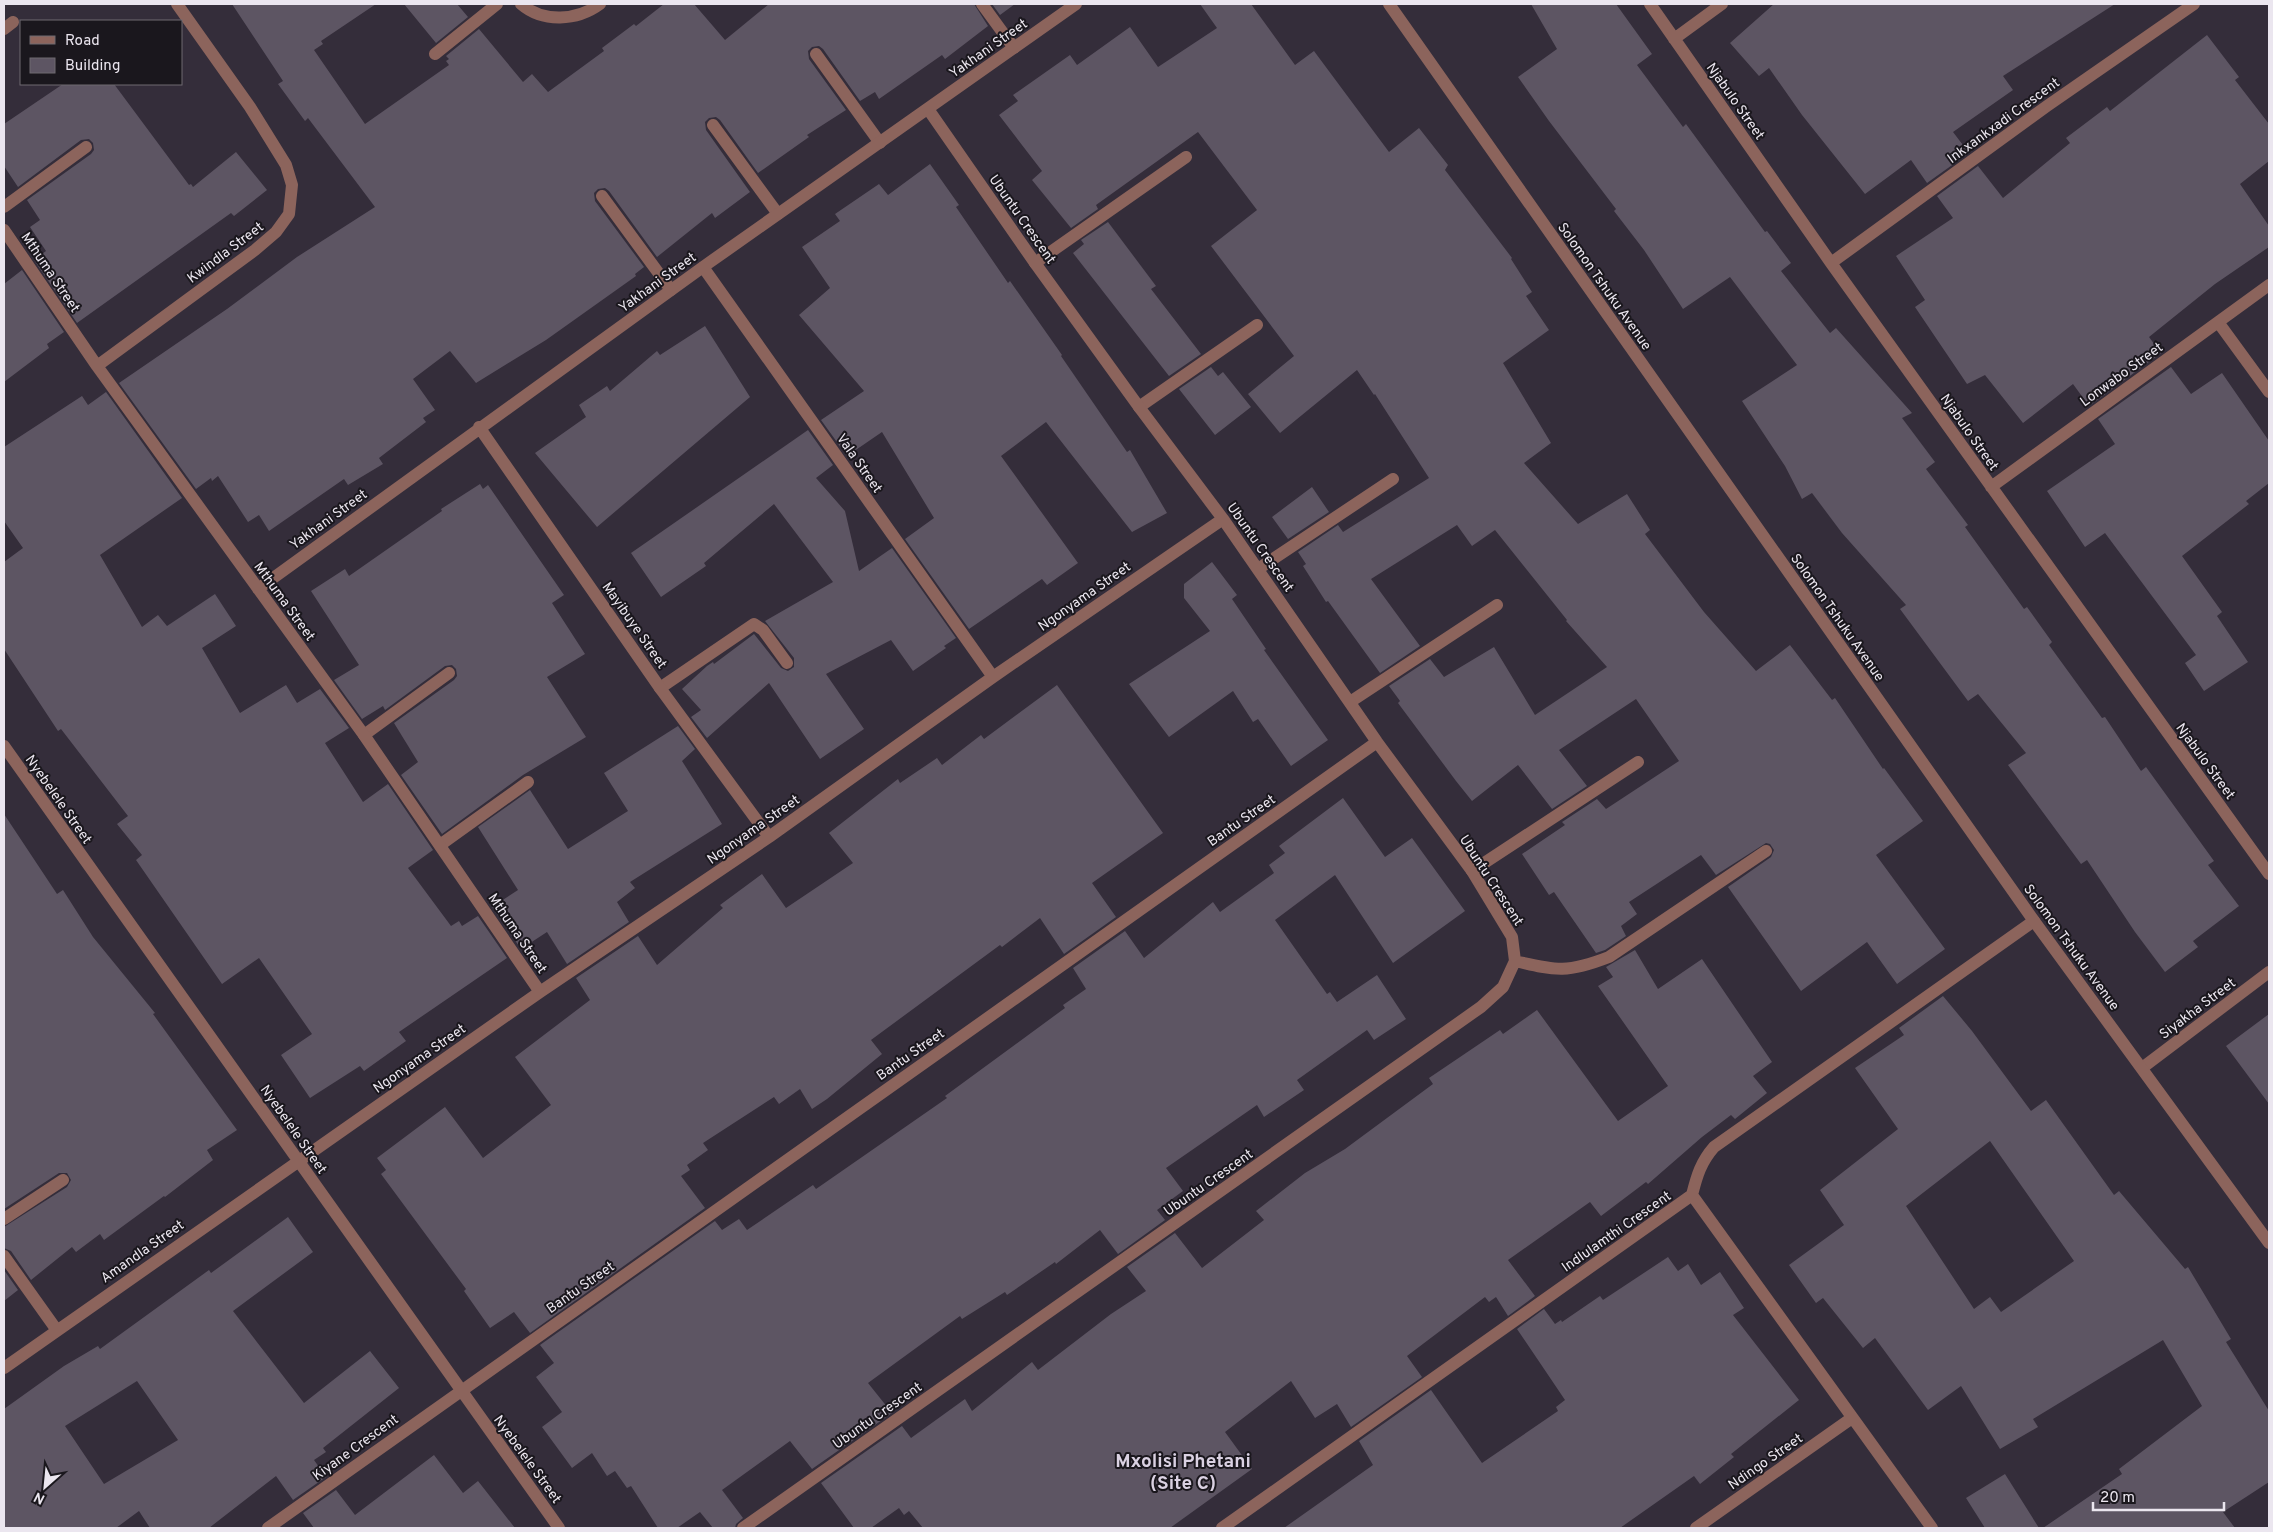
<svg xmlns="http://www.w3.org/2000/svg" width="2273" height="1532" viewBox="0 0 2273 1532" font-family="Overpass,sans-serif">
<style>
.building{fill:#5d5563;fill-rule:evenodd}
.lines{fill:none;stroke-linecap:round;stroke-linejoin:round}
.service{stroke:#8c645c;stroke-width:12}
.minor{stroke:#8c645c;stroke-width:12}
.tertiary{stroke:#8c645c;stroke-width:12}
.labels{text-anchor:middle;stroke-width:4;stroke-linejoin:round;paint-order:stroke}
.street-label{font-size:14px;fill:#ebe6ef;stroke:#1a171d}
.district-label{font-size:19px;font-weight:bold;fill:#dad1e2;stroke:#1a171d}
</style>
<rect width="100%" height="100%" fill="#342d3a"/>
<path class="building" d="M232,4H376L321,41L323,44L314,50L365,124L449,65L446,61L449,59L446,56L479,29L523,82L532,74L548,92L604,51L602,48L634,24L636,26L664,4H694L725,40L769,4H974L988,26L945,59L942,55L879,99L875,92L860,101L823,49L819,46L812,47L808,51L809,59L846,110L807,135L809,137L758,173L720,120L716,117L709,118L705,122L706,130L750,192L715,218L712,213L657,257L609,191L605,188L598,189L594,193L595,201L644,267L635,274L636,276L546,340L476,383L450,351L413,379L435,410L423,418L426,422L379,458L383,464L348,485L344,479L269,531L259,515L248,522L218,476L212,481L211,478L196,489L119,383L227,309L297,257L375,207L308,118L305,121L278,84L283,81Z
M404,4H457L468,17L436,43Z
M992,4H1015L1000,15Z
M1200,4H1251L1295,65L1314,51L1389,152L1419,128L1448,165L1445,170L1512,258L1511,259L1532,292L1526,296L1549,330L1503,363L1551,443L1524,463L1578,524L1627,494L1650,530L1645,534L1704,612L1756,671L1790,645L1832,700L1835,698L1883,769L1884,768L1923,821L1876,855L1945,949L1897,984L1867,942L1801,991L1728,887L1771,857L1774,850L1770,844L1766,843L1716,875L1701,855L1629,902L1637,914L1621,926L1626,936L1605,950L1596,953L1554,892L1549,895L1522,854L1565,825L1562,822L1597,799L1606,809L1679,761L1636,699L1559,750L1587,786L1552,809L1518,765L1472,801L1456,781L1398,703L1400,701L1389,686L1430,659L1444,677L1494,647L1535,715L1607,667L1566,621L1567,620L1495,530L1472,546L1457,525L1371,579L1420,646L1380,673L1328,601L1326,602L1303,566L1306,564L1298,552L1338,525L1343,532L1429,478L1375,394L1374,395L1357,370L1280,433L1248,394L1294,356L1211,246L1257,210L1198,132L1096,205L1098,209L1071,228L1032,180L1042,171L999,115L1018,101L1013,95L1070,55L1077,65L1130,27L1158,67L1217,28Z
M1531,4H1616L1652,54L1637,65L1683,127L1686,124L1765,232L1767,231L1791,263L1781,271L1830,333L1836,328L1912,413L1902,418L1935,462L1926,469L1968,525L1965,527L2024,609L2027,607L2052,642L2049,645L2102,718L2105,717L2141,771L2146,767L2214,861L2208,865L2239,906L2193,941L2198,947L2165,972L2135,932L2087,860L2081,864L2008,765L2026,753L1978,694L1968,701L1900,609L1906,605L1842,533L1812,493L1802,499L1785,466L1742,401L1797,365L1730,277L1683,309L1644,250L1614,211L1616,209L1549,121L1518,77L1557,49Z
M1774,4H2115L2003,76L2013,90L1953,132L1969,153L1927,183L1911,160L1865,194L1802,115L1769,68L1759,76L1730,43Z
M2207,35L2239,77L2235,80L2269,124V161L2240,184L2269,226V247L2215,284L2149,337L2161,353L2089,406L2073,384L2023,423L1985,375L1967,384L1915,307L1925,300L1896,256L1953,218L1937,196L1978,166L2003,198L2070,143L2066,138L2107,107L2110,111Z
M63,84H114L189,185L191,184L193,187L236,152L267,190L234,216L231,213L77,323L34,260L46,251L30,227L40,220L27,200L91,154L94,150L93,143L89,139L81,140L18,187L4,166V124Z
M930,164L959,205L956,207L1008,283L1010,281L1062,355L1061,356L1127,452L1130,450L1167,513L1132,532L1046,422L1001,456L1078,563L1047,585L1042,579L969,629L905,539L934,518L882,432L847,456L821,420L864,391L799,315L830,288L802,247L840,221L835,214L879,184L888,195Z
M1108,222L1156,286L1151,289L1201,354L1169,376L1073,253L1084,244L1081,240Z
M22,270L64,332L47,344L49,348L4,382V284Z
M705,326L750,397L597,527L535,453L586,417L579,405L607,386L610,391L657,351L660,355Z
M1211,367L1218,376L1223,372L1251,407L1215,435L1179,389Z
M2171,367L2191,394L2222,373L2269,441V483L2246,501L2249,504L2182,556L2222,612L2217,616L2248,662L2204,691L2185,663L2196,655L2105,533L2085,547L2047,491L2115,444L2098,419Z
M106,392L182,498L100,555L142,627L158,615L167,626L215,594L236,626L202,648L240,713L286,685L297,703L320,689L349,728L325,743L363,802L388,784L433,850L408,868L451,926L459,921L462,926L478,916L507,958L399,1032L406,1041L364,1071L360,1066L310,1098L281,1055L312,1034L259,958L222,984L136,860L142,855L117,824L128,816L61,729L58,731L4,649V562L23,548L4,521V447L82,396L88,405Z
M808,430L833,465L816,478L845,511L859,571L892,548L956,638L944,646L946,648L913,671L891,640L826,674L864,729L820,759L769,683L707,738L691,717L701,710L682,689L707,666L713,662L714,664L754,634L781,668L788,671L794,667V658L765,621L833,582L774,504L704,563L706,566L661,597L631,553Z
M480,484L483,489L488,485L564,595L552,603L585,654L547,677L586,737L523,775L442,834L401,775L418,762L394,723L454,680L457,676L456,669L452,665L445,666L385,710L383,706L362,719L334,680L359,665L311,591L345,569L349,576L442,511L441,509Z
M1312,487L1329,512L1288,539L1272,517Z
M1212,562L1237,595L1232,599L1266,649L1264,650L1328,740L1291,766L1258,719L1253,722L1233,691L1169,737L1129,684L1210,631L1184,598V584Z
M1057,685L1163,833L1092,883L1116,917L1064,954L1040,918L1002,947L1000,945L871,1040L882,1054L827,1099L812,1109L800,1089L779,1104L774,1097L703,1143L708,1150L687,1165L690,1170L681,1176L705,1208L530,1333L514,1312L490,1328L464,1291L466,1289L381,1174L386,1170L377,1158L445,1107L483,1158L551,1105L515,1057L590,1000L576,978L638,936L657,965L723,908L720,905L762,874L786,908L853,863L829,833L898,779L900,783L937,758L942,765L981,735L984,739Z
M678,726L695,749L682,761L722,824L630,882L635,888L617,902L629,922L567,964L547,932L521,949L492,907L518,890L478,827L530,790L568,849L628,811L604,773Z
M1343,798L1385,857L1412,838L1465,911L1393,963L1335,875L1275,920L1327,994L1330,992L1337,1002L1377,975L1406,1019L1374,1040L1367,1030L1297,1080L1304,1090L1264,1117L1257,1105L1166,1168L1183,1191L1157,1210L1165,1220L1118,1254L1100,1230L1056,1264L1055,1262L1007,1295L1005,1292L962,1319L960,1316L868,1383L892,1413L812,1469L790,1441L722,1490L743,1518L736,1524L735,1528H713L700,1512L677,1528H658L631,1486L627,1488L615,1471L607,1476L592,1453L572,1468L542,1427L562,1412L536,1377L554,1363L540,1345L715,1221L722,1230L739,1219L747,1230L813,1185L816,1189L947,1098L945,1096L1065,1008L1063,1005L1086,989L1073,968L1125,931L1144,958L1213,902L1220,912L1274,873L1269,865L1285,853L1279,846Z
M4,814L57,894L63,890L93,937L155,1013L153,1014L237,1130L207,1150L213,1160L165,1197L164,1196L104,1240L100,1234L76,1252L72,1247L31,1280L11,1251L4,1248V1227L67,1187L71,1180L67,1173H59L4,1209Z
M1635,950L1658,989L1702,959L1772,1062L1753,1076L1767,1093L1735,1119L1731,1115L1702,1137L1648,1184L1646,1182L1601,1216L1590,1202L1508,1260L1535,1296L1508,1316L1496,1297L1489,1302L1485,1297L1407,1356L1422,1377L1351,1427L1337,1404L1315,1418L1291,1381L1225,1432L1252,1469L1170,1528H923L909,1511L904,1515L899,1508L871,1528H854L821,1483L902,1426L911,1438L965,1399L972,1411L1032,1362L1038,1370L1111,1314L1146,1291L1127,1267L1175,1233L1202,1268L1264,1220L1256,1211L1305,1173L1345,1149L1433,1084L1429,1078L1500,1030L1503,1034L1537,1010L1618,1121L1668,1086L1598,986L1613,977L1606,967Z
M1943,996L1972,1031L2031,1111L2046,1100L2114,1195L2119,1191L2185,1269L2188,1267L2231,1339L2226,1342L2269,1411V1482L2223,1512L2235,1528H2043L2122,1474L2119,1469L2202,1406L2163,1340L2033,1419L2038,1427L2000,1449L1961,1386L1928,1410L1875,1338L1863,1348L1823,1298L1816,1303L1789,1265L1844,1225L1820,1190L1898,1129L1855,1068L1904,1035L1899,1028ZM1990,1141L2074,1261L2001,1312L1990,1297L1974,1309L1906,1206Z
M2269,1014V1104L2226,1046Z
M288,1217L313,1252L233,1311L304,1403L370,1351L399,1388L323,1448L326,1452L314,1460L326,1477L293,1500L276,1476L209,1528H150L139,1511L116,1528H4V1409L64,1366L98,1346L100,1349L209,1270L211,1273ZM137,1381L178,1440L104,1484L65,1426Z
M1668,1257L1678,1271L1688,1264L1701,1285L1720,1272L1744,1308L1733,1315L1799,1400L1731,1454L1734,1457L1700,1484L1694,1476L1620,1528H1284L1373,1465L1359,1441L1431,1390L1482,1463L1558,1411L1556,1407L1565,1400L1517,1329L1544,1309L1555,1324L1561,1320L1562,1322L1600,1296L1603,1300Z
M4,1270L18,1290L4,1301Z
M434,1455L463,1493L478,1481L515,1528H314L303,1513L336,1490L355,1515Z
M2005,1474L2039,1528H1985L1966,1498Z"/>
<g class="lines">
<path class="service" d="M982,4L1014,48
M4,29L13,22
M435,54L497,4
M816,54L880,143
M713,125L778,214
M602,196L671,290
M4,207L86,147
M1035,263L1186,157
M1139,407L1257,325
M1258,569L1393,479
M660,688L754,624L763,630L787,663
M1350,702L1497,605
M364,735L449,673
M440,845L528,782
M1472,871L1638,762
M4,1219L63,1180"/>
<path class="minor" d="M521,4C543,23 577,21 600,4
M1650,4L1831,263L2269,874
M1674,39L1722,4
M4,230L97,366L364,735L540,992
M1831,263L2047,106L2194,4
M703,267L993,677
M2218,322L2269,392
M97,366L255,250L276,232L289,214L292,185L286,165L250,107L177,4
M479,427L660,688L769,837
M1991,487L2269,285
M258,589L703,267L1076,4
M4,746L559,1528
M1515,961C1557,971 1568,973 1609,957L1766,851
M2142,1068L2269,972
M1692,1195C1697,1175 1701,1162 1714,1147L2034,921
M1692,1195L1932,1528
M4,1256L56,1329
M4,1368L540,992L769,837L993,677L1223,519
M268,1528L1377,742
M743,1528L1481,1007L1503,987L1515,961L1512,937L1472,871L1377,742L1223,519L1139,407L1035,263L928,109
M1222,1528L1692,1195
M1696,1528L1852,1418"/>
<path class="tertiary" d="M1389,4L2034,921L2269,1243"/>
</g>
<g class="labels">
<g class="street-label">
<text transform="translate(988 48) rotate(-35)" y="5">Yakhani Street</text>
<text transform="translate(1736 101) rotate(55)" y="5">Njabulo Street</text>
<text transform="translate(2003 120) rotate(-36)" y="5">Inkxankxadi Crescent</text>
<text transform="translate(1023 219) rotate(55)" y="5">Ubuntu Crescent</text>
<text transform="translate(225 252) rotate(-37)" y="5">Kwindla Street</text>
<text transform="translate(51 272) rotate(56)" y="5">Mthuma Street</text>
<text transform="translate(657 282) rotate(-36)" y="5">Yakhani Street</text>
<text transform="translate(1605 286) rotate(55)" y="5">Solomon Tshuku Avenue</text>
<text transform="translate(2121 374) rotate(-36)" y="5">Lonwabo Street</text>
<text transform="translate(1970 432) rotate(55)" y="5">Njabulo Street</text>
<text transform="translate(860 463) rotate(55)" y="5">Vala Street</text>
<text transform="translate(328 519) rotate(-36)" y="5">Yakhani Street</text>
<text transform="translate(1261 547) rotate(55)" y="5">Ubuntu Crescent</text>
<text transform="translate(1084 596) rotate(-35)" y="5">Ngonyama Street</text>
<text transform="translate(285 601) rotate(54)" y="5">Mthuma Street</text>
<text transform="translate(1838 617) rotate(55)" y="5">Solomon Tshuku Avenue</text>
<text transform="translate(635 625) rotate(55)" y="5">Mayibuye Street</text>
<text transform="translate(2206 761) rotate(54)" y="5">Njabulo Street</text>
<text transform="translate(59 799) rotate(55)" y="5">Nyebelele Street</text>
<text transform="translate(1241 820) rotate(-35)" y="5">Bantu Street</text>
<text transform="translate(753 829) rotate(-35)" y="5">Ngonyama Street</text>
<text transform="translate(1492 880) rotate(57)" y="5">Ubuntu Crescent</text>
<text transform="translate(518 933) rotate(56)" y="5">Mthuma Street</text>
<text transform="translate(2072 947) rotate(54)" y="5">Solomon Tshuku Avenue</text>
<text transform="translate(2197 1008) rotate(-37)" y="5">Siyakha Street</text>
<text transform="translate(910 1054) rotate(-35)" y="5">Bantu Street</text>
<text transform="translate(419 1058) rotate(-35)" y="5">Ngonyama Street</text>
<text transform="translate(294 1129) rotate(55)" y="5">Nyebelele Street</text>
<text transform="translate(1208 1182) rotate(-35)" y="5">Ubuntu Crescent</text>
<text transform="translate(1616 1231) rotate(-35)" y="5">Indlulamthi Crescent</text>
<text transform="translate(142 1251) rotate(-35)" y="5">Amandla Street</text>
<text transform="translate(580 1287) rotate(-35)" y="5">Bantu Street</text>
<text transform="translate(877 1415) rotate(-35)" y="5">Ubuntu Crescent</text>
<text transform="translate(355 1447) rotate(-36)" y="5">Kiyane Crescent</text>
<text transform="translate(528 1459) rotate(54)" y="5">Nyebelele Street</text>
<text transform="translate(1765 1461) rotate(-35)" y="5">Ndingo Street</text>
</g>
<g class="district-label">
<text x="1183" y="1467">Mxolisi Phetani<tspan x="1183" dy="22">(Site C)</tspan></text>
</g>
</g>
<rect width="2273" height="1532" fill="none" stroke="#ebe6ef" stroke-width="10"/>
<rect x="20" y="20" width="162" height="65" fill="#1a171d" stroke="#6e6a71"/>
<rect x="30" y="36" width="25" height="8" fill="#8c645c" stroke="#6e6a71"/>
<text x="65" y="45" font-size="15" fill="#ebe6ef">Road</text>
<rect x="30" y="58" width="25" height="15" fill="#5d5563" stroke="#6e6a71"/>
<text x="65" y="70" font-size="15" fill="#ebe6ef">Building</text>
<g transform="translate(45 1487) rotate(207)" stroke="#1a171d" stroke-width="4" paint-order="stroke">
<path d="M0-4L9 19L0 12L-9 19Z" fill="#ebe6ef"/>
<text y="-8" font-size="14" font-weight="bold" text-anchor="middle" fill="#ebe6ef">N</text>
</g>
<path d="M2093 1502v8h131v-8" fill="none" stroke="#ebe6ef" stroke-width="2.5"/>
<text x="2100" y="1502" font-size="15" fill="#ebe6ef" stroke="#1a171d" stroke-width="4" paint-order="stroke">20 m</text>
</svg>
